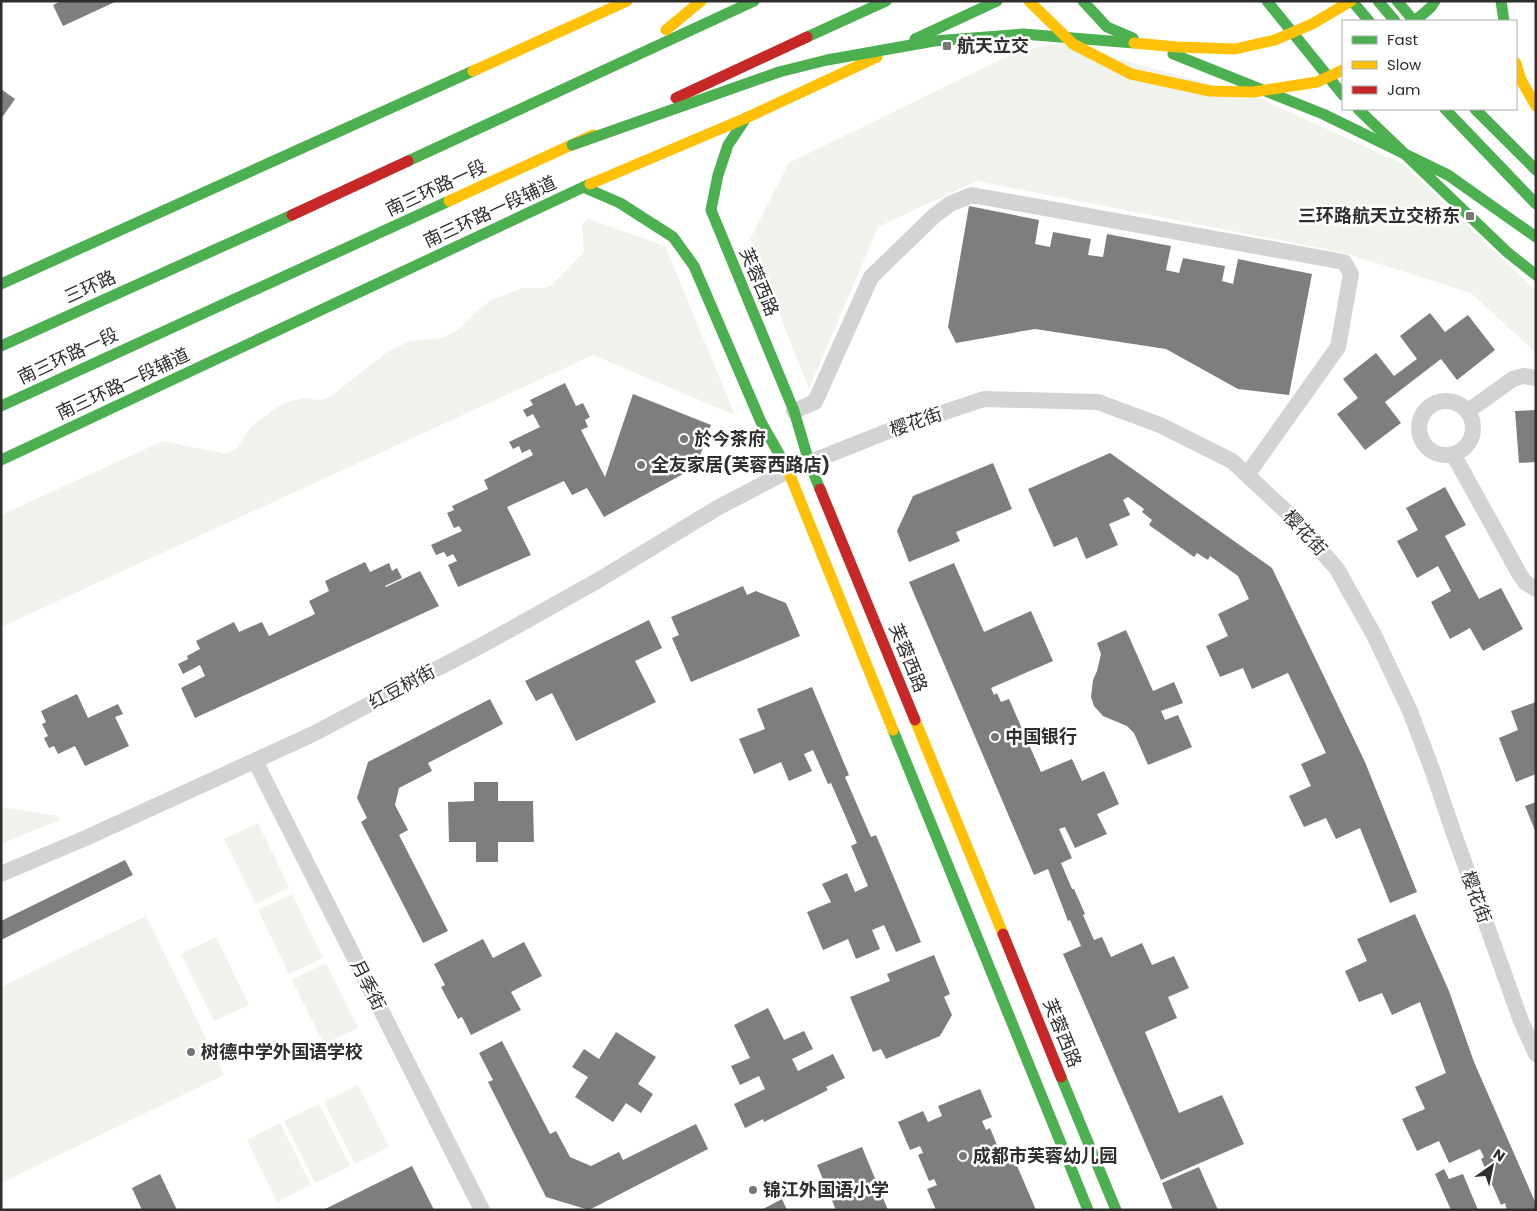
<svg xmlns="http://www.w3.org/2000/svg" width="1537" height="1211" viewBox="0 0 1537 1211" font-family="Poppins,'Noto Sans SC',sans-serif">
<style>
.green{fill:#f0f3ec}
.building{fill:#7e7e7e}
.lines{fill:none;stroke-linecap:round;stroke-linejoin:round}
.street{stroke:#d3d3d3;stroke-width:16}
.fast{stroke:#4caf50;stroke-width:11}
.slow{stroke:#ffc107;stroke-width:11}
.jam{stroke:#c62828;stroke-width:11}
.fast-bridge{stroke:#4caf50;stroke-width:11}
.slow-bridge{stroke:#ffc107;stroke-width:11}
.poi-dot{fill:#777;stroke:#fff;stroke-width:2}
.labels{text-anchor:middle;stroke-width:5;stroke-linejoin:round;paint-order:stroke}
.poi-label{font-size:18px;font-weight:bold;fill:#2e2e2e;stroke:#fff;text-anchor:start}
.street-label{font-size:18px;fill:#2e2e2e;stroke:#fff}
</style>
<rect width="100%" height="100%" fill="#fff"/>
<path class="green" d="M1059,43L1255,96L1403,164L1536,291V353L1471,293L1345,253L976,181L878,227L809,389L750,239L789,163L1016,52Z
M588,219L665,246L735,415L593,355L1,627V515L163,441L226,454L236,449L252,426L270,412L286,402L303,398L320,400L330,397L386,353L410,341L443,338L458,330L480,308L491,300L523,288H545L552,285L584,252L582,225Z
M1,807L58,816L60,820L1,844Z
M258,823L289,887L256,904L224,839Z
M292,894L323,958L289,974L258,910Z
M146,916L224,1075L1,1183V987Z
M216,937L249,1005L214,1021L181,954Z
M326,963L358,1028L324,1044L292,980Z
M358,1085L389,1147L355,1164L324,1102Z
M319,1104L350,1166L315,1183L284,1121Z
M280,1123L311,1185L277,1202L247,1140Z"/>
<path class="building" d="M61,1H117L63,26L53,5Z
M1,89L15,99L1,119Z
M969,206L1039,220L1035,244L1050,247L1053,232L1091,239L1088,255L1103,257L1107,234L1171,246L1166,270L1179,273L1183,258L1225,266L1222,281L1233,284L1238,259L1312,274L1289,395L1238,389L1166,349L1035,329L956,343L948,327Z
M1430,313L1445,332L1468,315L1495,350L1457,380L1441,359L1385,402L1401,423L1365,450L1337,414L1358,398L1343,379L1376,353L1394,376L1417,359L1400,336Z
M565,383L576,406L583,403L590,417L585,420L588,427L581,430L605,477L633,394L711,425L696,467L604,517L587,488L572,495L564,481L507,507L531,555L458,587L448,565L457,561L453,554L447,557L444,552L436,555L431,545L462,531L459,526L454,528L447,513L454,510L452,506L488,489L484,480L533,455L530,449L522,453L519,446L513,449L509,442L540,427L533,414L527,417L523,410L533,405L530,400Z
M1536,410V462L1519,463L1515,411Z
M1110,453L1272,568L1365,762L1417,892L1390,903L1360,828L1336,839L1326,818L1304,827L1289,796L1311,786L1301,764L1326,753L1288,673L1252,689L1243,668L1220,677L1206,646L1228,636L1218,614L1249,599L1238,576L1210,556L1208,560L1197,553L1194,557L1149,525L1152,520L1142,512L1144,509L1128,497L1123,500L1130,515L1109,524L1118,545L1086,559L1077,537L1054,547L1028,489Z
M993,463L1012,509L956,532L960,541L909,562L897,531L913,496Z
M1445,487L1466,525L1445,536L1479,599L1501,588L1523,629L1483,651L1470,628L1450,639L1431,602L1451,591L1438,566L1417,578L1397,541L1418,530L1406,508Z
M365,562L370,572L389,563L392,571L397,568L402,578L385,586L386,587L420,571L439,606L195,718L181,688L205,676L200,665L183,674L178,664L188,659L187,656L200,649L196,641L234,622L239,632L262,622L269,636L315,614L309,601L329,591L325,581Z
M954,563L984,632L1031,611L1053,661L991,688L994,695L997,693L1001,702L1009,699L1041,772L1072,759L1082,781L1104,771L1119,804L1097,814L1107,834L1075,848L1065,827L1059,829L1072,858L1061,863L1072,889H1074L1085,914L1083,915L1094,940L1102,937L1111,957L1142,943L1152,965L1174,956L1189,988L1168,997L1177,1018L1145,1032L1179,1113L1222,1095L1244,1144L1161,1180L1063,954L1081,946L1070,920L1068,921L1048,869L1034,875L909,582Z
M743,586L747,595L756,591L786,603L800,636L691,682L672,638L679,635L671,617Z
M649,620L662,648L635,661L656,702L576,741L552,693L536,701L525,681Z
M1126,630L1153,691L1174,682L1183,703L1161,711L1165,720L1178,715L1192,747L1148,765L1134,733L1127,726L1103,716L1094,706L1091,697L1093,680L1097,671L1101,654L1097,643Z
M812,687L849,775L845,777L871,837L876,835L921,942L896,952L884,925L872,930L880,949L856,959L848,939L823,950L807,912L831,902L822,884L847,873L855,892L868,886L851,846L857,843L831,783L828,784L813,750L804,754L812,771L789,781L781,762L754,774L739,739L765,729L757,709Z
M77,694L88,718L118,704L123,714L115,717L129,746L85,766L75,746L58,754L54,746L49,748L44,738L48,736L42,724L46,722L41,711Z
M490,699L503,724L428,763L432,771L399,788L395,805L408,830L399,835L448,931L423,943L361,822L367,818L357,798L368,762Z
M1536,702V774L1516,782L1499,738L1518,730L1511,711Z
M474,782H498V801H533L534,842H498V862H476V842H449L448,802L474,801Z
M1536,802V833L1525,806Z
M125,860L133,875L1,940V921Z
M1415,914L1449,991L1474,1062L1536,1204V1210H1507L1505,1203L1501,1205L1481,1159L1484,1157L1480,1149L1449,1163L1439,1141L1417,1151L1402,1119L1425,1109L1415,1087L1446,1073L1420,1002L1392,1015L1382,993L1359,1002L1345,971L1367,961L1357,939Z
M483,939L493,958L524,942L542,976L511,992L521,1010L471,1035L462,1017L458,1019L441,987L445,985L434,964Z
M934,955L950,994L944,997L952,1015L940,1036L886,1059L881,1049L873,1052L850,997L890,981L887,974Z
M768,1008L784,1040L804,1031L813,1049L792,1059L798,1071L833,1054L845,1078L826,1087L828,1090L764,1122L763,1119L745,1128L734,1104L765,1089L759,1076L740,1085L731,1066L750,1058L734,1025Z
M616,1032L656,1057L638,1084L653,1094L641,1113L626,1103L613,1122L575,1097L588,1077L572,1067L584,1049L599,1059Z
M502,1041L550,1134L556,1131L570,1157L591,1166L619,1152L623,1160L696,1124L708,1149L589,1210L546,1197L488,1082L493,1080L479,1053Z
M980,1089L992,1117L982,1121L986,1130L990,1128L999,1150L995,1151L999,1160L1012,1154L1036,1210H936L927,1189L937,1185L934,1179L929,1181L918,1155L923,1153L920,1146L910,1150L898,1122L923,1111L928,1122L942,1116L938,1106Z
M862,1147L888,1210H836L817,1165Z
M412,1166L434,1210H323Z
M1199,1167L1218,1210H1173L1162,1183Z
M1444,1169L1449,1179L1463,1174L1478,1210H1451L1435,1174Z
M160,1174L177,1210H142L132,1188Z
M782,1199L787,1210H761Z"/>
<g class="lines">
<path class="street" d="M1419 428a27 27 0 1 1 54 0a27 27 0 1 1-54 0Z
M794,411L815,402L871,277L934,216L950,204L972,195L1344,262L1351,274L1338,347L1247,475
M1468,411L1513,379L1523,376L1536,378
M1453,454L1520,575L1526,583L1536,589
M255,761L482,1210
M1,874L88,837L311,735L486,643L597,581L719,507L788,471L891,430L984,399L1098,402L1160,425L1232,461L1291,516L1337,569L1374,635L1410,711L1433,772L1454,834L1521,1021L1536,1054"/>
<path class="fast" d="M1267,1L1343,95
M1352,1L1369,21
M1378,1L1395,21
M1397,1L1414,21
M1501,1L1504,21
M1415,21L1431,7L1435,1
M807,37L886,1
M915,39L997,1
M1358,109L1507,252L1536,275
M1445,109L1536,204
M1475,109L1536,170
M746,118L728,145L718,175L711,210L794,411L809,462L820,489
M408,161L754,1
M1448,175L1536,237
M583,187L620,203L673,237L694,266L761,422L787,468
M1,284L473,71
M1,346L292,215
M1,406L449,201
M1,460L590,184
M893,730L1088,1210
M1061,1077L1116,1210"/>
<path class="slow" d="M666,30L701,1
M1516,63L1521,80L1536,106
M473,71L627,1
M590,184L746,118L877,57
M449,201L593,135
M787,468L893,730
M915,720L1003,934"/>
<path class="jam" d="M676,98L807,37
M292,215L408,161
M820,489L915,720
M1003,934L1061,1077"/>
<path class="fast-bridge" d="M1083,1L1107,27L1133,38
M1173,54L1323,114L1448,175
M572,145L779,72L827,60L934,41L1023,34L1134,43"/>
<path class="slow-bridge" d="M1029,1L1073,44L1131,74L1210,91L1253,92L1317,82L1343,70
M1134,43L1177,47L1235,49L1275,40L1312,24L1351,1"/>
</g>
<g class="poi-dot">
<rect x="942" y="41" width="10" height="10" rx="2.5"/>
<rect x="1465" y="211" width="10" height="10" rx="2.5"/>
<circle cx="684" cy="439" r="5"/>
<circle cx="641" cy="465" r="5"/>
<circle cx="995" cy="737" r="5"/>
<circle cx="191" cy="1052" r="5"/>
<circle cx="963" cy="1156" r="5"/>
<circle cx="753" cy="1190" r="5"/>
</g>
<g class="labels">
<g class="poi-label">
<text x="957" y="52">航天立交</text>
<text x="1460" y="222" text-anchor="end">三环路航天立交桥东</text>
<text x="694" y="445">於今茶府</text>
<text x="651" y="471">全友家居(芙蓉西路店)</text>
<text x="1005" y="743">中国银行</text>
<text x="201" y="1058">树德中学外国语学校</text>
<text x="973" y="1162">成都市芙蓉幼儿园</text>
<text x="763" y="1196">锦江外国语小学</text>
</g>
<g class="street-label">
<text transform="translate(436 188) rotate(-25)" y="6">南三环路一段</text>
<text transform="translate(490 212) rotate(-25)" y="6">南三环路一段辅道</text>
<text transform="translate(759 282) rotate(67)" y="6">芙蓉西路</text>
<text transform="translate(90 287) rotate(-24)" y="6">三环路</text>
<text transform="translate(68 356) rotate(-25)" y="6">南三环路一段</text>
<text transform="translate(123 384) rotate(-25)" y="6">南三环路一段辅道</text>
<text transform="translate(916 422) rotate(-19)" y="6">樱花街</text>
<text transform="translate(1305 533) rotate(47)" y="6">樱花街</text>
<text transform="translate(908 658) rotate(68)" y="6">芙蓉西路</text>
<text transform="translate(402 687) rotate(-28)" y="6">红豆树街</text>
<text transform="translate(1476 897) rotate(70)" y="6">樱花街</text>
<text transform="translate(368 985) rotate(63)" y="6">月季街</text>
<text transform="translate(1062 1033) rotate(68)" y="6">芙蓉西路</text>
</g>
</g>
<rect width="1537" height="1211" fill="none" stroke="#2e2e2e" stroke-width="5"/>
<rect x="1342" y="20" width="175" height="90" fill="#ffffff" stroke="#ababab"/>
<rect x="1352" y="36" width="25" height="8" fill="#4caf50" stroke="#ababab"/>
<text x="1387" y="45" font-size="15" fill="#2e2e2e">Fast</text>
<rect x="1352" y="61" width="25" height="8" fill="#ffc107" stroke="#ababab"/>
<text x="1387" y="70" font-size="15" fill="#2e2e2e">Slow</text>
<rect x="1352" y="86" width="25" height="8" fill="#c62828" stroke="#ababab"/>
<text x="1387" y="95" font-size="15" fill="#2e2e2e">Jam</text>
<g transform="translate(1492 1166) rotate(33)" stroke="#ffffff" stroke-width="4" paint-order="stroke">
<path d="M0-4L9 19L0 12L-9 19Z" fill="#2e2e2e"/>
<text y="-8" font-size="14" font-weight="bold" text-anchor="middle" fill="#2e2e2e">N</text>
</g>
</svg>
